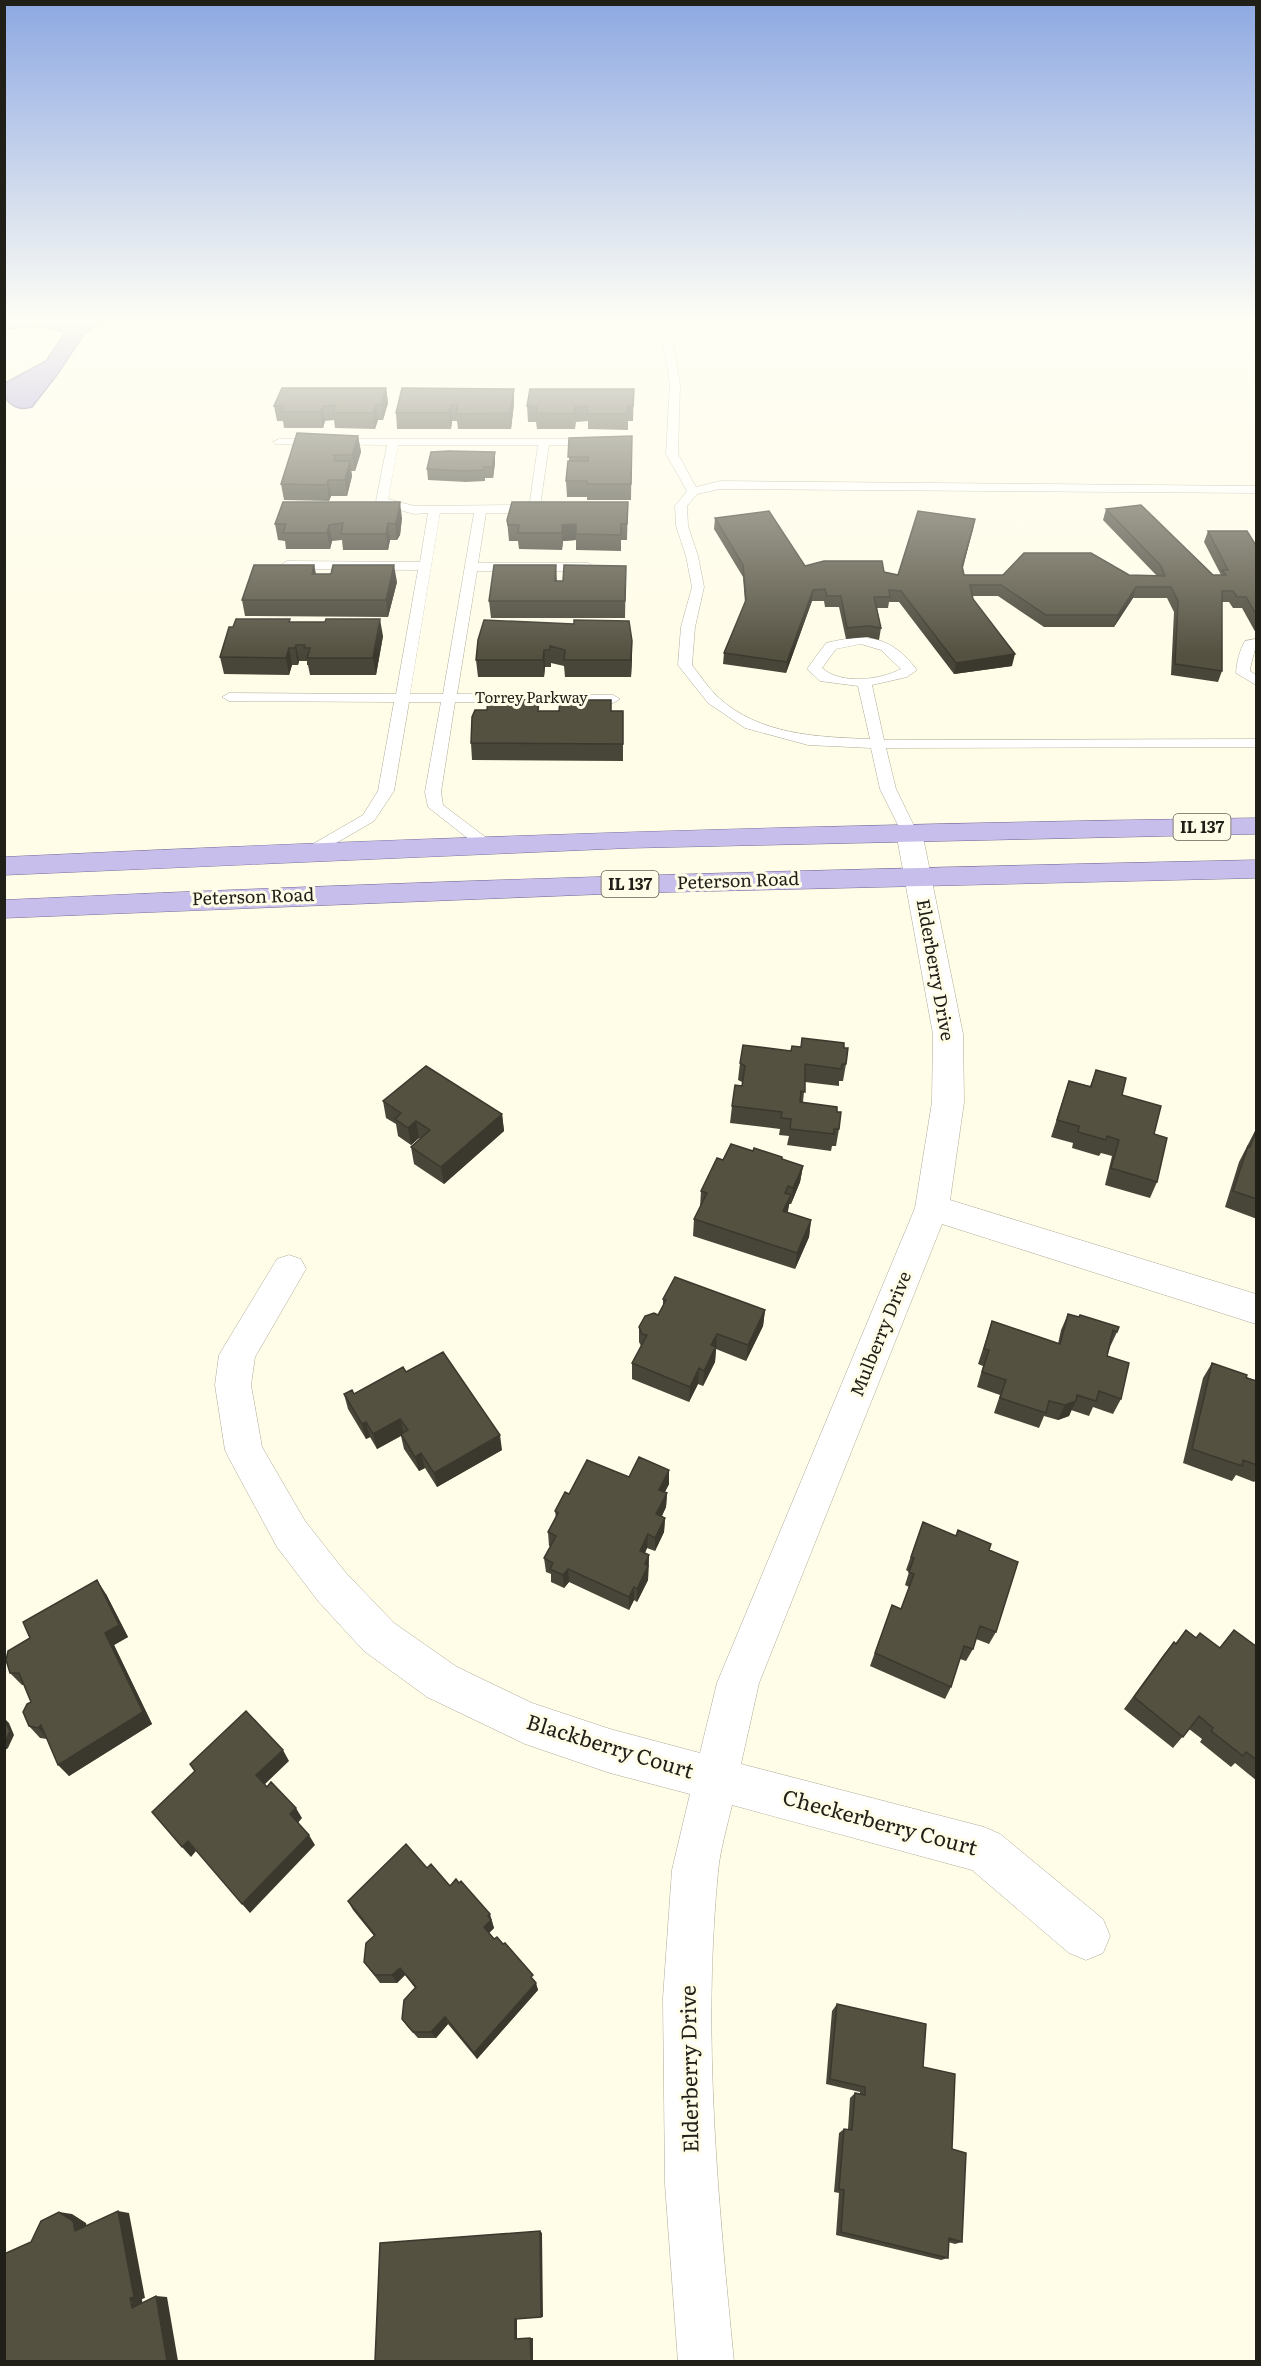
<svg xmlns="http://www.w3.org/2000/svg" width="1261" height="2366" viewBox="0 0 1261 2366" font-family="Literata,serif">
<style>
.water{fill:#a597d9;stroke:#7d739f;stroke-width:1.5}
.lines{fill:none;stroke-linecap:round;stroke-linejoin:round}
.service-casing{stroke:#aeab99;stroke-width:1}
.minor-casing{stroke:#aeab99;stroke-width:1}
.primary-casing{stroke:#746a99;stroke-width:1}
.service{fill:#fff;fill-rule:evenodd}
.minor{fill:#fff;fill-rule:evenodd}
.primary{fill:#c7beeb;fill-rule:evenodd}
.wall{fill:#484638}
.shaded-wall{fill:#3b392e}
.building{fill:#545141;stroke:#3b392e;stroke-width:1.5}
.labels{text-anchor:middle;stroke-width:6;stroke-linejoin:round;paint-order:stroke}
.far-street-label{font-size:15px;fill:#201f18;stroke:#fffce8}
.shield{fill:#fffce8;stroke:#636156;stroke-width:1.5}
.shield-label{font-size:16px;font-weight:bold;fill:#201f18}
.street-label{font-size:18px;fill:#201f18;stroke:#fffce8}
.near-street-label{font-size:21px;fill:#201f18;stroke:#fffce8}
</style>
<rect width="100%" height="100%" fill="#fffce8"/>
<path class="water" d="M5,324H100L85,333L57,375L32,407C20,411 12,407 5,398V383L46,361L64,334C52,322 20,328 5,329Z"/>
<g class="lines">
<g class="service-casing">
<path id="service" d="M631,324H644L673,342L680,384L678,454L696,487L720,481L1256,486V493L720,489L697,494L687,506L688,526L698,556L704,587L695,627L692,665C700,675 708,688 718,697C759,735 817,737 870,739L858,686L820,681L807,669L826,643C867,633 890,635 917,670L907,677L872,685L884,740L1256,739V747L886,748L896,789L917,832L915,835H903L880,789L871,748L808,745L745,728L708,703L678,665L681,627L692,587L686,556L676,526L675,506L687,491L666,454L670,384L663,343ZM861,644L881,650L901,669C880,680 841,685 822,668L836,649Z
M279,439H594L600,442L594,445H549L540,506L523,513H486L478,563H588L594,567L588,571H477L457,694L613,695L620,699L613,703L455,702L441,792L443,805L492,842L494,845L492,848H480L428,807L425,792L441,702H409L394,791L374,821L312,857L306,856L304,852L306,848L363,815L378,791L394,702L229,701L222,697L229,693L396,694L418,570L287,569L281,565L287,561L420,562L428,513L414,514L378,504L376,501L387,445L275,444L273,442ZM398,445H538L530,501L521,505L414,506L388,499ZM440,513H474L443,694H410Z
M1256,639C1257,648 1251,660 1250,671L1256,675V685L1236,673C1237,661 1239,652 1245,641Z"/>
</g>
<g class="minor-casing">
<path id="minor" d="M909,824L918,826L922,832L963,1034L964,1102L950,1200L1256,1294V1324L942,1224L759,1683L741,1764L984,1827L1000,1834L1103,1919L1110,1936L1103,1953L1086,1960L1069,1953L972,1870L732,1805C727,1827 720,1850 718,1872C702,2035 718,2199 734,2362H678L665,2184L663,1998L672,1870L690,1794L610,1773L525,1744L427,1697L364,1651L318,1601L277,1547L231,1462L225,1450L215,1385L219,1355L277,1259L289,1255L301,1259L306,1269L255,1357L251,1385L262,1447L305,1521L346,1573L394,1623L457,1667L532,1703L610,1729L700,1753L717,1683L915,1208L932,1102L933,1034L896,832L900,826Z"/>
</g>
<g class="primary-casing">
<path id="primary" d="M1256,818V834L630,848L4,875V857C421,837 839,824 1256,818Z
M1256,860V878L630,893L4,918V900C421,880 839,869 1256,860Z"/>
</g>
<use href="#service" class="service"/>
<use href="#minor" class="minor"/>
<use href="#primary" class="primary"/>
</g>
<path class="wall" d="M471,324H522L521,325Z
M386,388L388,403L383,420H378L375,429L335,428L334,420L325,421L323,428H284L283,421H277L274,406Z
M402,388L514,404L511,429H458L457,421H452L451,429H397L396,413Z
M634,389L633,421H628V430L588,429V421L576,422L575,429H537L536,422H528L527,406Z
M358,436L361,452L355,471H351L352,476L347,496H331L329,501L284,500L281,484Z
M632,436L631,500H587V497H567L566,481L569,461V438Z
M495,452V463L493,478H485V481L466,482L428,480L427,469Z
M628,502L627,540H621V551L576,550V540L563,541L562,550L519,549L518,541H509L507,520Z
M1106,509L1213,575H1221L1204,542L1208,531L1257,547V635L1242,608H1233L1229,602H1222V671L1218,682L1171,675L1174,612L1167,598H1133L1114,627H1044L998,596H973V599L1012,666L954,674L899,602H889L888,608H877L881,628L879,640L867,637L846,639L839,607H825L824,601H812L786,673L723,664L724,653L745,603L743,577L714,529L715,518L805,566L884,572L898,575L975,519L963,568L964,575L1157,576L1103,520Z
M402,518L400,535L397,540H390L388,550H343L342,540L332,541L330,549H286L285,541L278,540L275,524Z
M314,565L316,574L397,582L388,617L245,616L242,600Z
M556,565L557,581H563L626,566L625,618H491L489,601Z
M290,619V622L383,636L376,675H310L308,665H307V661H299L298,665H292L289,675L224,674L220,657Z
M478,640L632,641V658L631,677H565L564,666L551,663V667H545L544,677H478L476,660Z
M540,711H623V761L472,760L471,743Z
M801,1047L844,1048L846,1064L843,1081H839V1086L805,1082L803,1102L837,1112L839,1129L836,1146H832L831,1151L787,1145L789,1136L779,1135L780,1129L730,1123L732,1106L742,1086V1082L738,1080L740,1063L791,1051Z
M1096,1070L1122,1095L1154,1134L1157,1182L1150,1198L1105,1185L1112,1156L1101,1153L1099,1156L1072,1148L1073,1143L1051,1137L1069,1081L1090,1086Z
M383,1101L502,1114L504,1131L444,1184L414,1164L411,1147L420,1139L419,1138L411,1145L398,1136L396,1124L386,1118Z
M1257,1127V1219L1225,1207L1239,1162Z
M782,1159L803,1166L800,1182L791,1204H789L787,1213L811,1220L809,1237L795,1269L693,1236L694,1219L700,1207L701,1191L723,1160Z
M663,1299L765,1310L763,1326L746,1361L716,1349L715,1362L703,1386L698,1384L689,1402L632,1379V1363L641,1346L639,1342V1327L658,1315L663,1306Z
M1068,1314L1117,1332L1110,1347L1107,1356L1121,1399L1113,1414L1093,1407L1089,1416L1071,1410L1069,1416L1058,1420L1044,1416L1039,1428L994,1413L1000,1395L977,1387L983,1366L978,1364L992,1321L1058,1344L1061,1330Z
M1212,1363L1257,1381V1479L1254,1482L1236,1475L1232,1481L1183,1463L1203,1378Z
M406,1372L502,1450L437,1487L425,1468L419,1471L404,1449L401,1436L377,1449L370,1437L366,1439L348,1409L344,1394H354Z
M629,1477L669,1484L665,1492L667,1493L666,1507L662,1516L665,1518L664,1532L655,1551L647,1548L645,1553L649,1555L648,1580L637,1602L634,1600L629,1610L569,1582L564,1588L551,1582V1574L546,1572L544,1558L551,1546H549L548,1532L556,1518L555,1511L569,1494Z
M923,1522L956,1536L958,1530L989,1550L996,1632L989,1644L976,1639L973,1649L966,1661L960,1659L951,1687L945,1699L870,1666L892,1605L901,1609L909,1587L905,1585L909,1572L906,1570Z
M106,1594L128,1637L114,1645L152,1724L69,1776L47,1739L40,1738L29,1726L31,1702L24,1685H22L10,1673Z
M1186,1630L1196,1637L1219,1648L1234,1630L1257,1647V1781L1235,1763L1231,1767L1200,1742L1202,1739L1189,1729L1173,1748L1124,1709L1164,1654L1174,1642L1175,1644Z
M427,1868L493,1923H492L494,1928L489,1933L535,1981L538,1990L477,2059L448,2024L436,2038H418L407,2026L402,2019L415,1988L405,1975L397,1983H380L364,1962L374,1936L353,1910L348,1901Z
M837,2004L923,2067L952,2149L962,2242L955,2244L948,2242V2258L941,2260L836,2235L839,2193L834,2192L839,2133L844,2129H848L850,2098L855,2093L860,2094V2092L826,2084L832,2011Z"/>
<path class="shaded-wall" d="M386,388L388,403L383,420L381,405Z
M514,389V404L511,429L510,413Z
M376,405L378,420L375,429L373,413Z
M451,405L452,421L451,429L449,413Z
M323,406L325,421L323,428L320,412Z
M358,436L361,452L355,471L352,455Z
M495,452V463L493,478L492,467Z
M350,461L352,476L347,496L345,480Z
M328,480L331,496L329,501L327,485Z
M400,502L402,518L400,535L397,540L395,524Z
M975,519L973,530L960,577L962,566Z
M388,523L390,540L388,550L386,534Z
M576,524V540L563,541L562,550V525Z
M329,525L332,541L330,549L327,533Z
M314,565L317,581L312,574Z
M394,565L397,582L388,617L386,600Z
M1136,587L1133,598L1114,627L1118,615Z
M813,590L812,601L786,673L787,662Z
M380,619L383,636L376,675L373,658Z
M632,641V658L631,677V660Z
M296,645L299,661L298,665L295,648Z
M289,648L292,665L289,675L286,658Z
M544,650L545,667L544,677L543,660Z
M1015,654L1012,666L954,674L956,663Z
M502,1114L504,1131L444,1184L441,1167Z
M416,1121L419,1138L411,1145L408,1128Z
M803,1166L800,1182L791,1204L793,1188Z
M791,1195L788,1211L781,1228L783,1211Z
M811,1220L809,1237L795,1269L797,1253Z
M765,1310L763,1326L746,1361L748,1345Z
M717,1334L715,1362L703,1386L704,1371L711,1345Z
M699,1368L698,1384L689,1402L690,1387Z
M1076,1401L1069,1416L1058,1420L1065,1405Z
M400,1419L404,1434L377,1449L373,1434Z
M366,1422L370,1437L366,1439L362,1424Z
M500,1435L502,1450L437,1487L434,1473Z
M421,1453L425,1468L419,1471L415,1457Z
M669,1470V1484L658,1504L659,1490Z
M667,1493L666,1507L656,1528V1514Z
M665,1518L664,1532L655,1551V1538Z
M648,1534L647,1548L640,1564V1551Z
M649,1555L648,1580L637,1602V1589L645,1564Z
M568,1569L569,1582L564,1588L563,1575Z
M97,1580L106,1594L128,1637L114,1645L152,1724L69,1776L58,1765L105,1633Z
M634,1587V1600L629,1610V1597Z
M5,1719L9,1723L14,1735L8,1748L4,1751Z
M41,1725L49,1739L38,1728Z
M283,1750L289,1761L263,1786L256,1775Z
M296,1808L302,1818L297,1824L290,1814Z
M309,1835L315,1845L250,1913L242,1904Z
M188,1841L196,1851L191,1857L182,1847Z
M490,1914L494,1928L487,1935L484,1927L488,1916Z
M400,1968L405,1975L397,1983L392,1975Z
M536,1983L538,1990L477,2059L474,2053Z
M445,2017L448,2024L436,2038L431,2032Z
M118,2211L129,2213L145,2298L142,2299L143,2309L132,2308Z
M59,2212L72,2214L86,2223L88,2233L75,2231Z
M540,2231L542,2233L543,2317H541Z
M156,2296L167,2297L178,2361H167Z
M515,2319H517V2339H515Z
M530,2338H533V2361H531Z"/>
<path class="building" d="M282,388H386L381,405H376L373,413H333L336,405L323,406L320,412H281L284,406H274Z
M402,388L514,389L510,413L456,414L458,405H451L449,413H396Z
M530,389H634L633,406H628V414H587L588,406L575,407V414L536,413L537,407L527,406Z
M297,433L358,436L352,455H333L335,456L334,461H350L345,480H328L327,485L281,484Z
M632,436L631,484H587V481H566L568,461H588V457H568L569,438Z
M449,451L495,452L492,467H484V470L465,471L427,469L431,452Z
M283,502H400L397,519L395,524L388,523L386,534H341L343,523L329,525L327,533H283L286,524H275Z
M512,502H628L627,524H621V535L576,534V524L562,525V533H518L519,525H508L507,520Z
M1141,505L1213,575H1226L1222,570H1228L1208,531H1247L1257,547V616L1246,597H1237L1233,591H1222V671L1175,664L1178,601L1171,587H1136L1118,615H1046L1001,585H970L973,599L1015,654L956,663L901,591L889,590L890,597H874L881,628L869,626L847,628L841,596H827L825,589L813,590L787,662L724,653L746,600L743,565L715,518L769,511L805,566L824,561H882L884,572L898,575L918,511L975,519L962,566L964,575H1003L1024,553H1091L1129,575L1165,576L1161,566L1106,509Z
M254,565H314L312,574H331L333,565H394L386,600H242Z
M494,565H556L555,581H563L564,565L626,566L625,601H489Z
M236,619H290L289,622H325L326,619H380L373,658H307L310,648H304L305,645H296L295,648H289L286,658L220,657L229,627H233Z
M484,620L574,624V620L629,621L632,641L631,660H564L565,650L550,646V650H544L543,660H476L478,640Z
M488,699L539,700L538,711H559L560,700H611V711H623V744L471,743L472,717L475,710H487Z
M802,1038L844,1043V1048H848L846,1064H842L841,1069L805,1064V1092L801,1091L800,1102L837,1107V1112H841L839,1129H834V1134L790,1129L791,1119L781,1118L782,1112L732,1106L735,1085L742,1086L745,1066L740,1063L743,1045L791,1051L792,1046L801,1047Z
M426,1066L502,1114L441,1167L411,1147L430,1130L416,1121L408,1128L395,1119L401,1113L383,1101Z
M1096,1070L1126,1078L1122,1095L1161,1106L1154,1134L1167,1138L1157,1182L1111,1168L1119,1140L1107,1136L1106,1140L1078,1132L1079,1126L1057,1120L1069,1081L1091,1087Z
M1257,1128V1199L1233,1191L1248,1146L1250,1147Z
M731,1144L753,1151L754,1148L782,1157V1159L803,1166L793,1188L788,1186L785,1193L791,1195L783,1211L811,1220L797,1253L694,1219L707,1193L701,1191L717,1158L723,1160Z
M675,1277L765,1310L748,1345L717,1334L711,1345L716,1347L713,1352L704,1371L699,1368L690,1387L632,1363L647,1335L642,1334L639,1327L645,1316L654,1313L658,1315L666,1300L663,1299Z
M1068,1314L1079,1317L1080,1315L1119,1327L1117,1332L1113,1330L1107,1356L1129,1363L1121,1399L1099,1391L1096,1401L1077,1395L1076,1401L1065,1405L1049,1401L1046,1413L1000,1398L1006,1380L982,1372L989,1350L984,1349L992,1321L1060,1344Z
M443,1352L500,1435L434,1473L421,1453L415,1457L401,1434L408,1430L400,1419L373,1434L366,1422L362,1424L344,1394L352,1390L354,1394L403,1367L406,1372Z
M1212,1363L1247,1375L1246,1378L1257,1381V1465L1243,1460L1242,1466L1192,1449Z
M639,1457L669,1470L659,1490L667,1493L656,1514L665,1518L655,1538L648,1534L640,1551L649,1555L645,1564L648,1566L637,1589L634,1587L629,1597L568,1569L563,1575L550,1569L553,1563L544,1558L556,1536L548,1532L558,1513L555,1511L565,1492L569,1494L587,1460L629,1477Z
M923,1522L956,1536L958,1530L991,1544L989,1550L1018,1562L996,1632L980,1626L973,1649L964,1646L951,1687L875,1653L892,1605L901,1609L914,1574L909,1572L914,1558L911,1557Z
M97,1580L119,1625L105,1633L143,1712L58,1765L41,1725L38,1728L29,1726L23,1712L27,1704L31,1702L19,1673H10L6,1660L8,1651L30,1638L23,1622Z
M1186,1630L1196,1638L1200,1633L1220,1648L1234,1630L1257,1647V1760L1246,1752L1243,1756L1211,1731L1213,1728L1199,1716L1183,1737L1134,1697L1174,1642L1176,1644Z
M246,1711L283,1750L256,1775L267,1787L271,1782L296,1808L290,1814L309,1835L242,1904L188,1841L182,1847L152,1812L195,1771L190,1764Z
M4,1719L10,1731L4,1744Z
M406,1844L427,1868L431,1864L450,1886L456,1879L459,1883L461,1881L490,1914L488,1916L491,1920L484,1927L494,1939L497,1937L503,1944L505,1943L533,1975L531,1977L536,1983L474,2053L445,2017L431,2032H413L402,2019L404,2000L416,1987L400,1968L392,1975H375L364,1962L366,1943L375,1935L348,1901Z
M837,2004L926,2024L923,2067L955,2074L952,2149L966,2153L962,2242L949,2238L948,2258L841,2232L844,2190L839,2189L844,2129L852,2130L855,2093L865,2095V2087L830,2079Z
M118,2211L134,2297L130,2298L132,2308L156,2296L167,2361H4V2254L31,2242L41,2221L59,2212L73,2221L75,2231Z
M540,2231L541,2317L515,2319V2339L530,2338L531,2361H375L380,2243Z"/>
<linearGradient id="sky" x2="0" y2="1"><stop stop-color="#8da8e2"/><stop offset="0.49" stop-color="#fffef5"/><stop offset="1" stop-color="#fffef5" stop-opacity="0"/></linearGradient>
<rect width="1261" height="655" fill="url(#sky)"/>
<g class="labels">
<g class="far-street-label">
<text x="531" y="703">Torrey Parkway</text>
</g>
<g class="shield">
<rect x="1173.5" y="814" width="57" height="26" rx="4.5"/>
<rect x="601.5" y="871" width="57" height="26" rx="4.5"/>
</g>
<g class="shield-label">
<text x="1202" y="833">IL 137</text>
<text x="630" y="890">IL 137</text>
</g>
<g class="street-label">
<text transform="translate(738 881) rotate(-2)" y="6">Peterson Road</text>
<text transform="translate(253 897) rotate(-2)" y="6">Peterson Road</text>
<text transform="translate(935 970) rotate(80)" y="6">Elderberry Drive</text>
<text transform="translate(881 1334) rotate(-68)" y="6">Mulberry Drive</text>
</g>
<g class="near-street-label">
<text transform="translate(610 1747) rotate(17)" y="7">Blackberry Court</text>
<text transform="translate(880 1823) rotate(15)" y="7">Checkerberry Court</text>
<text transform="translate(690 2069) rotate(-91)" y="7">Elderberry Drive</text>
</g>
</g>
<rect width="1261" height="2366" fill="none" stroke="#201f18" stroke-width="12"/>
</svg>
